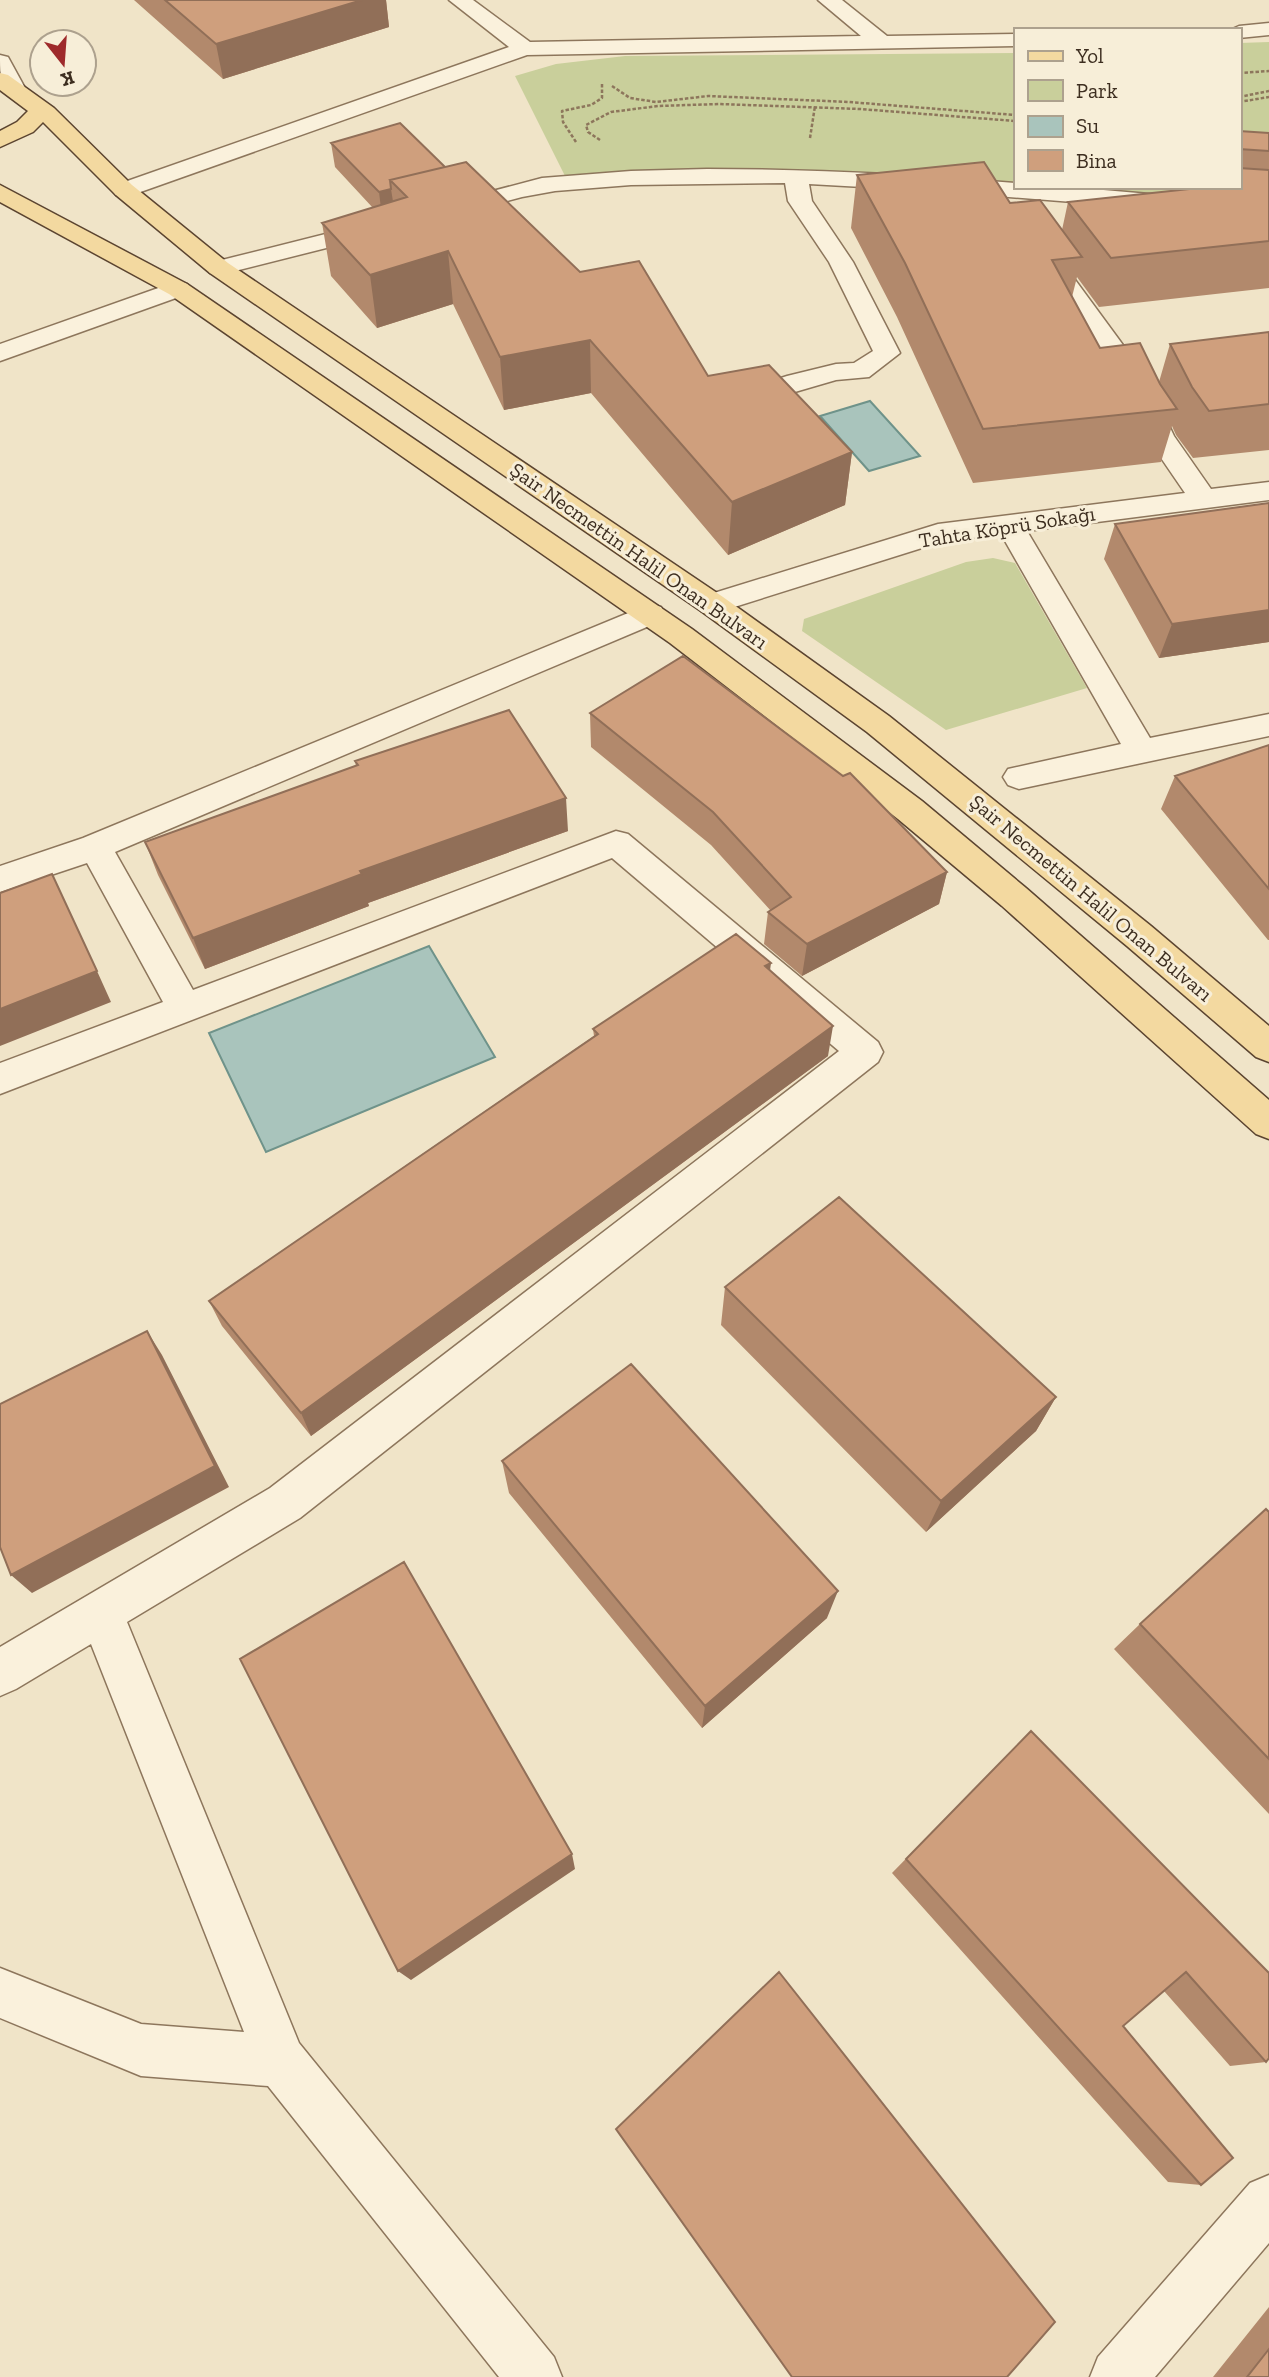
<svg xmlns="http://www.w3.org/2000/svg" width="1269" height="2377" viewBox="0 0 1269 2377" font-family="'Zilla Slab',serif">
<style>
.green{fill:#c9cf9b}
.water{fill:#a9c4bc;stroke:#6f938a;stroke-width:2}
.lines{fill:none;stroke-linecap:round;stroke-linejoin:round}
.minor-casing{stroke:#8d765c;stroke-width:3}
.major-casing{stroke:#5b4430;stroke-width:3}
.path{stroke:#8d765c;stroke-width:2.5;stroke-dasharray:3.5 2;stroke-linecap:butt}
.minor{fill:#faf1dc;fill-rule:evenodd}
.major{fill:#f3d9a0;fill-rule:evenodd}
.wall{fill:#b2896c}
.shaded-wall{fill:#916f58}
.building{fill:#cf9f7d;stroke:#916f58;stroke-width:2}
.labels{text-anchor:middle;stroke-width:6;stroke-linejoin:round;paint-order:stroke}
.far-street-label{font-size:21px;fill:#3d2e20;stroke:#f7eed8}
</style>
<rect width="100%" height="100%" fill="#f0e4c8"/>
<path class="green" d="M1269,42V204L1035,187H1239V43Z
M1015,53V186L833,172L566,178L515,76L556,64L625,56Z
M993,558L1015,563L1087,688L946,730L802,631L804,619L966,562Z"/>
<path class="water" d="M870,401L920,456L869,471L820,416Z
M429,946L495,1057L266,1152L209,1033Z"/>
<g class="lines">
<g class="minor-casing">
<path id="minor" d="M449,0H473L530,42L861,36L818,0H842L887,36L1015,34V46L527,55L132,195H116L112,190L116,185L509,47Z
M1269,23V35L1239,38V30H1230L1239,26Z
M0,55L8,57L25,88L22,93H6C0,81 0,69 0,55Z
M707,169C810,169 912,174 1015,183V187H1069L1161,195L1169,197L1173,202L1169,207L1161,209L934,191L809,184L812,201L853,262L900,353L869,377L836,380L764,401L766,408L762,414L752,416L742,414L736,397L740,391L787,376L836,364L854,363L873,351L829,262L788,201L785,183L631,185L555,191L522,197L452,216L443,214L440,209L443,204L542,178L631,171Z
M377,221L386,223L389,228L386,233L219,275L210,273L207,268L210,263Z
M1042,245L1051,247L1145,375L1174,436L1211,489L1269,482V500L1027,531L1150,738L1269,714V736L1019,789L1008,785L1003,777L1008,769L1121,744L1001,534L941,542L712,614L701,611L697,604L701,597L938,524L1185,493L1146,436L1119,376L1030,252L1033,247Z
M178,281L187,284L191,289L187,294L0,361V344Z
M650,604L661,607L665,614L661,621L115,852L193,990L616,831L628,834L878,1042L883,1052L878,1062L300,1518L127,1622L299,2043L554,2357L562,2377H499L268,2086L141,2076L0,2018V1968L141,2024L244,2032L91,1644L16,1689L0,1696V1647L270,1488L839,1051L612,858L0,1094V1063L163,1002L87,863L0,892V866L83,838Z
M1269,2175V2243L1155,2377H1090L1098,2357L1250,2183Z"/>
</g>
<g class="major-casing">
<path id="major" d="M0,73L8,75L54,108L132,185L228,263L723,597L889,716L1151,926L1269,1026V1062L1256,1057L1127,946L867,732L701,611L210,273L116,195L43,122L33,132L0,147V131L17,122L28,111L0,90Z
M0,185L187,284L692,629L922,801L1026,888L1269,1100V1139L1256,1134L1002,906L898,819L670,643L169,294L0,202Z"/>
</g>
<path class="path" d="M1239,73L1269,71
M612,86L630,98L656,102L708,96L849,102L1015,115
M1239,97L1269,91
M1239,102L1269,97
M810,138L815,106
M600,140L588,132L586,125L611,112L658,106L719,104L860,109L1015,121
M576,142L563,122L562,111L591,105L602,98V84"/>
<use href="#minor" class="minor"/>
<use href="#major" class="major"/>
</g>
<path class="wall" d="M134,0H386L389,27L223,79Z
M1239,131L1269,133V288L1099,307L1077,277L1072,297L1100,348L1159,382L1170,344L1269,332V450L1193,458L1176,435L1172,426L1161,462L973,483L897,317L851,228L857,175L1010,203L1062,230L1068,202L1194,189V187H1239Z
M331,143L445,167L580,272L708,376L852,452L845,505L728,555L591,393L504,410L453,304L377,328L331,276L322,223L373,208L335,167Z
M1269,503V642L1159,658L1104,559L1115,524Z
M590,713L947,872L939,904L802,976L764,944L768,912L771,911L711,845L591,747Z
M1269,745V940H1268L1161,809L1175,776Z
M355,761L568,831L368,903L369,906L205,969L158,875L145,842L356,766Z
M770,971L828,1056L311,1436L222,1326L209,1301L594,1036L593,1029Z
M725,1287L1056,1397L1036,1431L926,1532L721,1325Z
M502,1461L827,1618L702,1728L509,1493Z
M1269,1512V1814L1114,1649L1140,1624Z
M1031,1731L1266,2062L1230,2066L1164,1991L1123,2026L1201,2185L1168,2182L892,1873Z
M1269,2307V2377H1213Z"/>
<path class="shaded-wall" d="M362,0H386L389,27L223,79L216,44Z
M391,189L395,214L382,217L379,192Z
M448,251L453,304L377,328L370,275Z
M590,340L591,393L504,410L500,357Z
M852,452L845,505L728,555L732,502Z
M1269,610V642L1159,658L1172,624Z
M566,798L568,831L368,903L369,906L205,969L193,938L360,871Z
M947,872L939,904L802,976L807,944Z
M771,963L767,994L765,966Z
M97,971L111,1002L0,1046V1009Z
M833,1026L828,1056L311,1436L301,1413Z
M147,1331L162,1355L229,1487L32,1593L11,1575Z
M1056,1397L1036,1431L926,1532L941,1501Z
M838,1591L827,1618L702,1728L705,1706Z
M572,1854L575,1869L411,1980L398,1971Z"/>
<path class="building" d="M165,0H362L216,44Z
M400,123L445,167L390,180L391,189L379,192L331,143Z
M1239,131L1269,133V151L1239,149Z
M466,162L580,272L639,261L708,376L769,365L852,452L732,502L590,340L500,357L448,251L370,275L322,223L407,197L390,180Z
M984,162L1010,203L1040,200L1082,257L1052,260L1100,348L1140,343L1160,384L1177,409L983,429L905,263L857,175Z
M1239,168L1269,170V241L1111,258L1068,202L1208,187H1239Z
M1269,332V404L1209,411L1192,387L1170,344Z
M1269,503V610L1172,624L1115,524Z
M683,656L843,776L850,773L947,872L807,944L768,912L791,897L713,812L590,713Z
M509,710L566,798L360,871L362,874L193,938L145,842L358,765L355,761Z
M1269,745V889L1175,776Z
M52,874L97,971L0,1009V893Z
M736,934L771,963L765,966L833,1026L301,1413L209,1301L598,1034L593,1029Z
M839,1197L1056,1397L941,1501L725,1287Z
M147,1331L215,1466L11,1575L0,1547V1404Z
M631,1364L838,1591L705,1706L502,1461Z
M1266,1509L1269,1512V1759L1140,1624Z
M404,1562L572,1854L398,1971L240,1659Z
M1031,1731L1269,1973V2058L1266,2062L1186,1972L1123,2026L1233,2158L1201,2185L906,1859Z
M779,1972L1055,2322L1007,2377H792L616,2129Z
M1269,2349V2377H1247Z"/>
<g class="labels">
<g class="far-street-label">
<text transform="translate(1007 527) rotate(-9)" y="7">Tahta Köprü Sokağı</text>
<text transform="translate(639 556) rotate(35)" y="7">Şair Necmettin Halil Onan Bulvarı</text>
<text transform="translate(1091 898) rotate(40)" y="7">Şair Necmettin Halil Onan Bulvarı</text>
</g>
</g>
<rect x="1014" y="28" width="228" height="161" fill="#f7eed8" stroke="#ada18e" stroke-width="2"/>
<rect x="1028" y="51" width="35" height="10" fill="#f3d9a0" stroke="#ada18e" stroke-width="2"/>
<text x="1076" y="63" font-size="21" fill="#3d2e20">Yol</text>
<rect x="1028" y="80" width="35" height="21" fill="#c9cf9b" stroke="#ada18e" stroke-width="2"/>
<text x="1076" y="98" font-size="21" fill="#3d2e20">Park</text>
<rect x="1028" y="116" width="35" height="21" fill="#a9c4bc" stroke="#ada18e" stroke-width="2"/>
<text x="1076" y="133" font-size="21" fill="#3d2e20">Su</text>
<rect x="1028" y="150" width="35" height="21" fill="#cf9f7d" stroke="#ada18e" stroke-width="2"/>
<text x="1076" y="168" font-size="21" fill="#3d2e20">Bina</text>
<g transform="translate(63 63) rotate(163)"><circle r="33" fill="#f7eed8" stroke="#ada18e" stroke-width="2"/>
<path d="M0-5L12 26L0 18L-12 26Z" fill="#9e2a2b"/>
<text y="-10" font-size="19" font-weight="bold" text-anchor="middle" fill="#3d2e20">K</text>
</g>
</svg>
